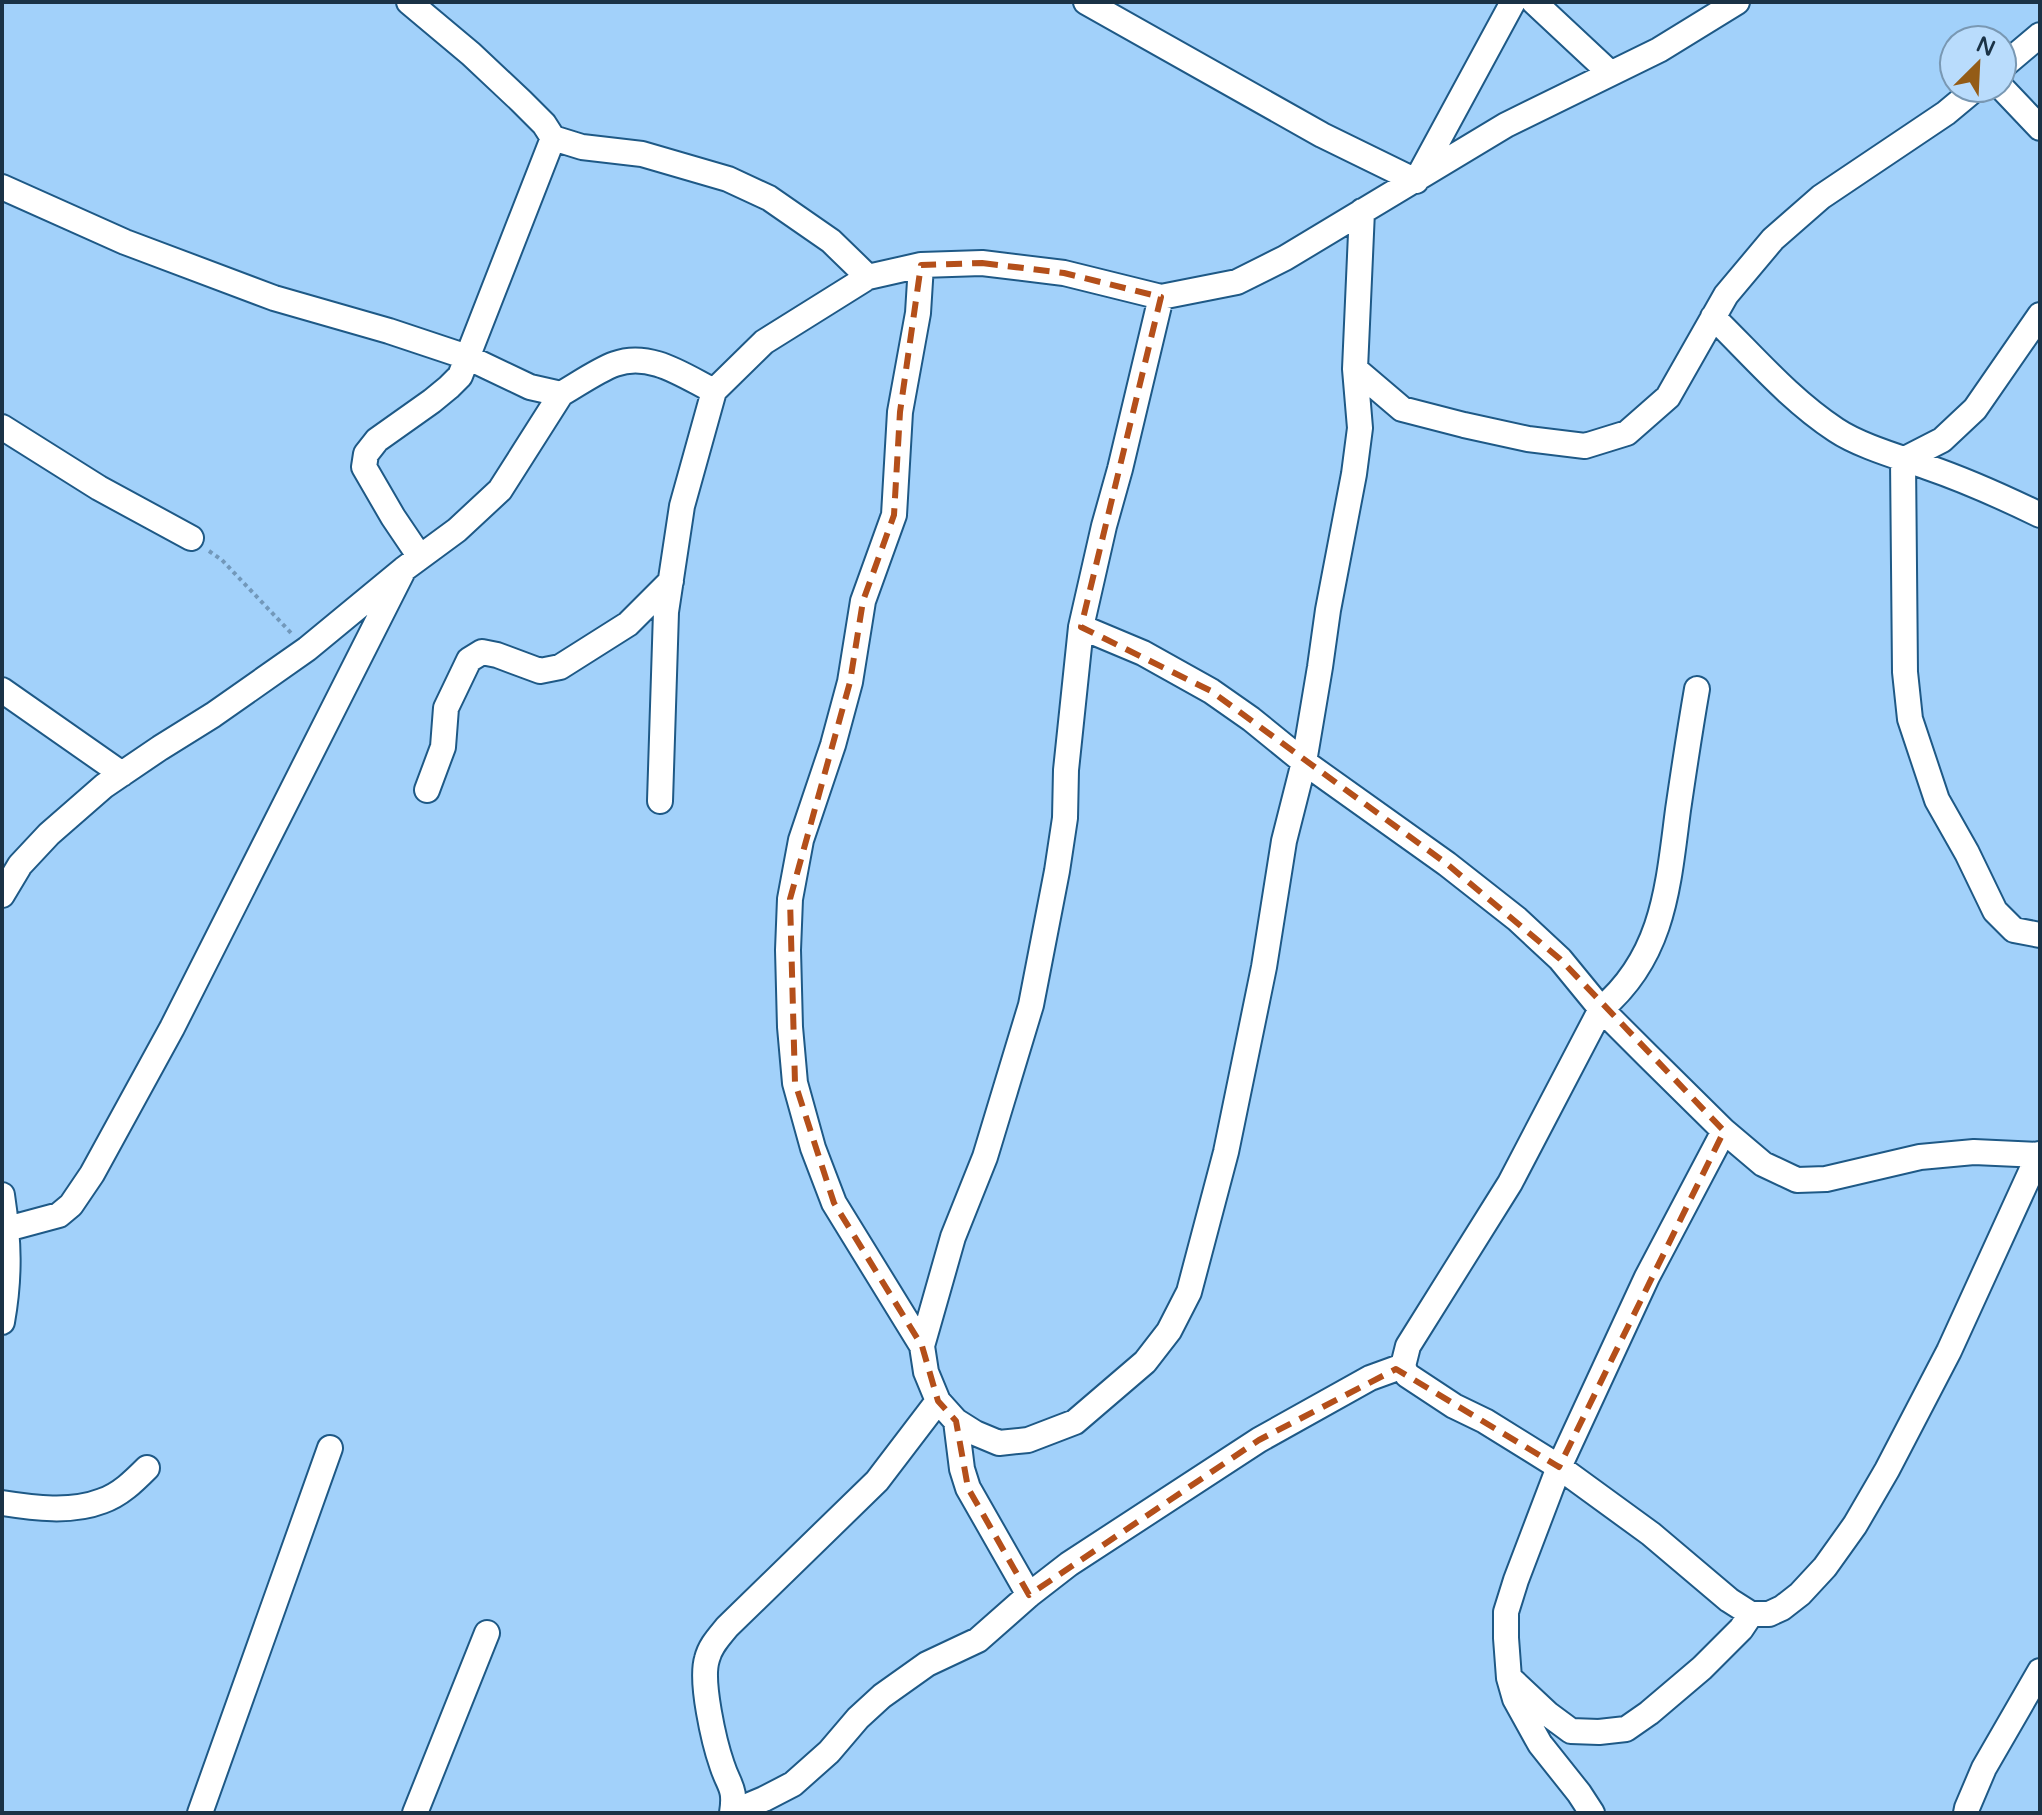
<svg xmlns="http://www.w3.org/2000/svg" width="2042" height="1815" viewBox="0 0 2042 1815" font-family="'Varela Round',sans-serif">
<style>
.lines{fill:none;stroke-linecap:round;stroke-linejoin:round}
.minor-casing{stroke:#1e5986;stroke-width:28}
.path{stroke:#7298ba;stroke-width:4;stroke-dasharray:4 4;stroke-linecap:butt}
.minor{stroke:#fff;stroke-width:24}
.marked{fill:none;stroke:#b44f1a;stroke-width:6;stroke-dasharray:16 10;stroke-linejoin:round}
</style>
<rect width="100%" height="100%" fill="#a2d1fa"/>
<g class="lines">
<g class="minor-casing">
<path id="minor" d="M409,2L471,54L521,101L544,124L553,138L582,147L642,154L728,179L769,198L831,241L868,277
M1086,2L1322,135L1416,181L1513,2
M1534,2L1610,73
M2002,67L2040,35
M2002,88L2040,128
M2,187L125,242L274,298L389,331L467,357L530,387L561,394C577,385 598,370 615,364C650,351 684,376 714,391
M921,265L918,313L900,412L894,515L863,601L850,682L833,745L801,840L790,899L788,950L790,1027L795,1083L813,1148L834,1203L922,1346
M1161,297L1120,469L1104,526L1081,627L1066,770L1065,818L1057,871L1031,1005L985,1157L953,1237L922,1346L926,1372L938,1401L956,1421L975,1433L999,1443L1028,1440L1075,1422L1145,1362L1169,1331L1189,1292L1226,1152L1264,967L1284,841L1304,762L1320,667L1328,610L1354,474L1360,428L1355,369L1362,211
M2040,315L1975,409L1942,440L1903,460L1905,672L1910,719L1937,800L1967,853L1995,911L2014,930L2040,935
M1713,317C1753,356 1789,399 1836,430C1860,446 1899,457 1927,467C1965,480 2003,497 2040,515
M1355,369L1402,409L1464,425L1528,439L1585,446L1627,433L1668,397L1726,295L1773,239L1821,197L1946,113L1976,88
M2,427L99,488L191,538
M420,557L393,517L364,467L366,454L377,440L432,401L449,387L460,376L553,138
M1081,627L1143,653L1211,691L1251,719L1304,762L1447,864L1517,919L1560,959L1601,1009L1648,1056L1724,1131L1763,1164L1797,1180L1826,1179L1920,1157L1974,1152L2040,1155
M1697,689C1690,729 1684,769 1678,810C1668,886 1664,956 1601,1009L1510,1183L1408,1346L1403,1366L1407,1375L1454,1406L1485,1421L1559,1467L1651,1534L1729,1600L1751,1614H1769L1782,1608L1800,1594L1825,1567L1855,1525L1887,1470L1949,1351L2039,1154
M2,690L122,774
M427,790L443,747L446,708L469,660L482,652L497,655L540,671L560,667L628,624L671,581
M660,801L666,612L682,506L714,391L764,342L868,277L921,265L982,263L1064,273L1161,297L1237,282L1285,258L1506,125L1659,50L1737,2
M2,895L20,865L49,834L104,786L160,748L213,715L307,649L404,569L457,530L500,490L561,394
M2,1195C9,1241 10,1277 2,1322
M7,1229L59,1215L71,1205L92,1174L172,1028L404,569
M956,1421L962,1469L968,1488L1029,1595
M2,1503C34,1508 71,1513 102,1501C120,1495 134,1481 147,1468
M1514,1682L1548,1714L1571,1731L1599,1732L1626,1729L1649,1713L1702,1668L1741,1629L1751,1614
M733,1812L764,1799L793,1784L829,1752L858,1718L882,1696L927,1664L978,1640L1029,1595L1069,1564L1259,1440L1370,1378L1403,1366
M200,1813L330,1448
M415,1813L487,1633
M732,1813C736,1787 729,1787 722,1765C714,1742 700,1681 707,1659C710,1646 719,1637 727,1627L877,1481L938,1401
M1592,1813L1579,1793L1540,1744L1515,1699L1509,1678L1506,1638V1612L1516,1580L1559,1467L1647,1277L1724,1131
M1966,1813L1967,1808L1984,1768L2040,1671"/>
</g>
<path class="path" d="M209,551L222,560L293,635"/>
<use href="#minor" class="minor"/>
</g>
<path class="marked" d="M982,263L1064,273L1161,297L1081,627L1211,691L1447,864L1560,959L1724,1131L1559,1467L1396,1369L1259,1440L1029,1595L968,1488L956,1421L938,1401L922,1346L834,1203L795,1083L790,899L850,682L863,601L894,515L900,412L921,265Z"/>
<rect width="2042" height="1815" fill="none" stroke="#1a3246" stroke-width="8"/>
<g transform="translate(1978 64) rotate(24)"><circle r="38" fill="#b9dcfc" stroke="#7998b3" stroke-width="2"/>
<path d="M0-6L14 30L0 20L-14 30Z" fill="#945c16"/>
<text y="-12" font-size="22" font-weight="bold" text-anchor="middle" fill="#1a3246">N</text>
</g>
</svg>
